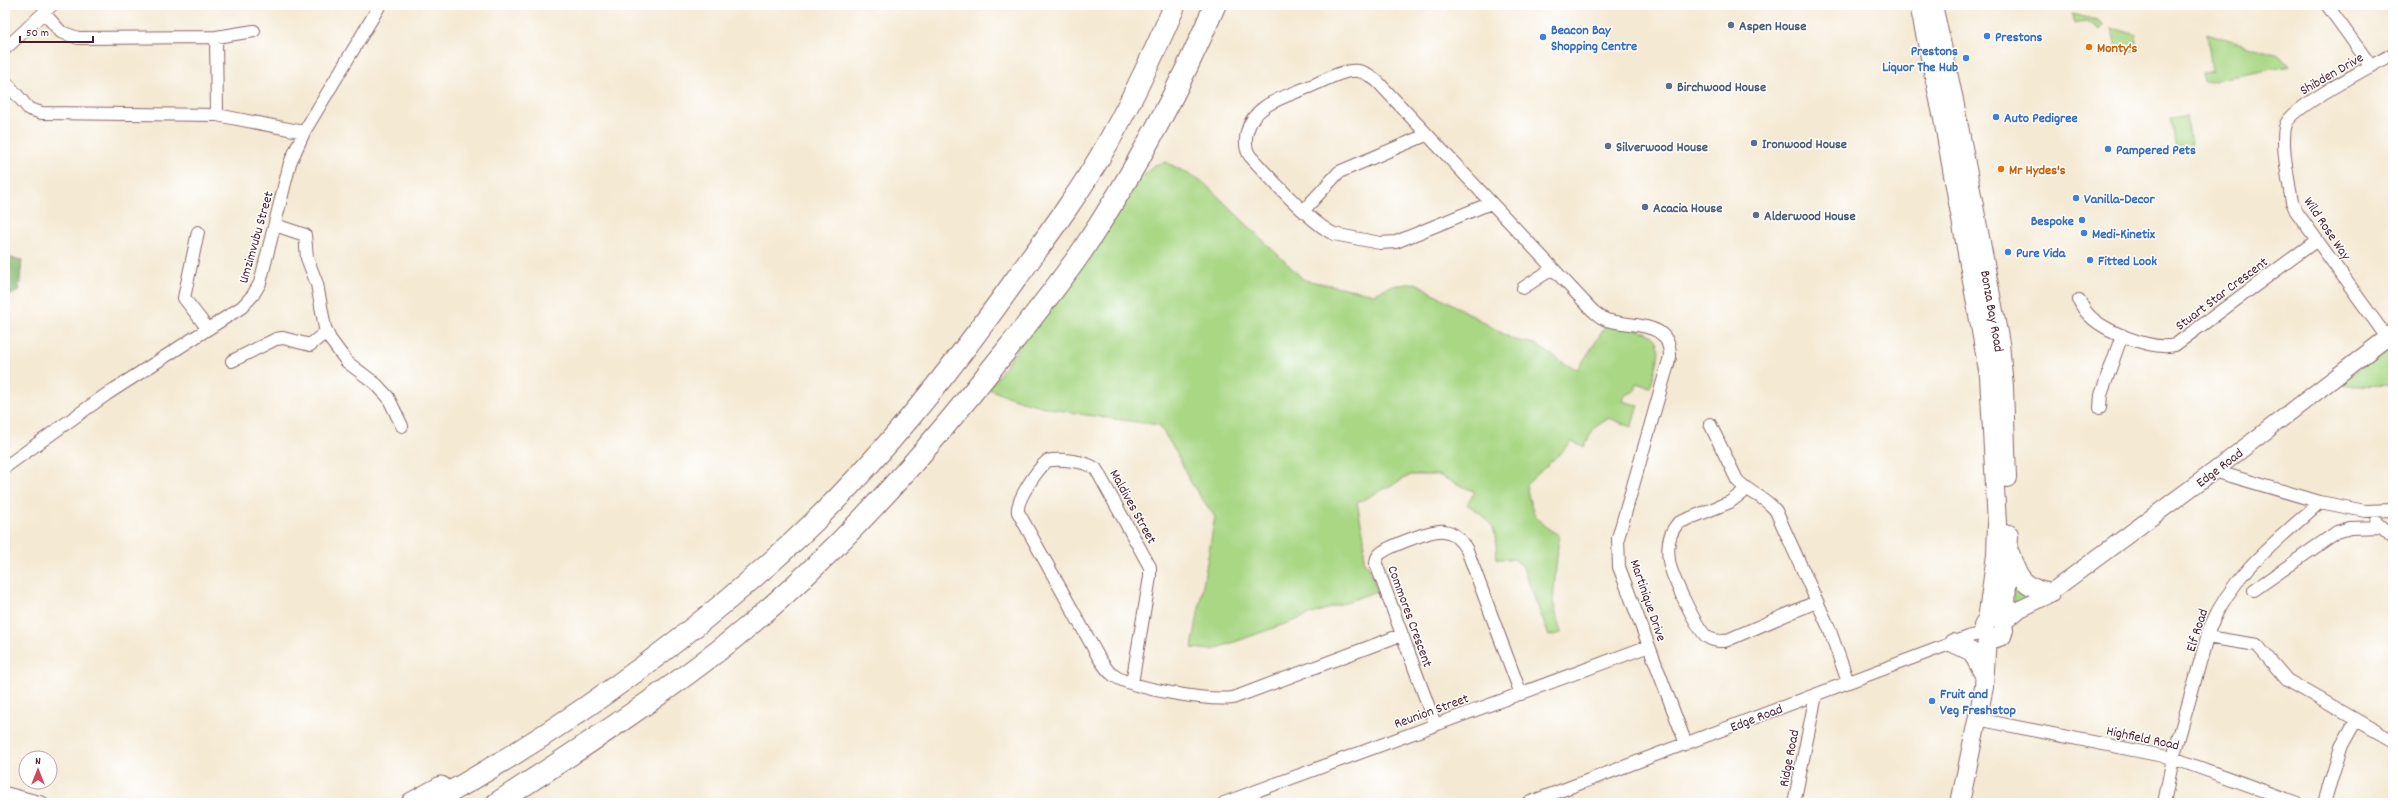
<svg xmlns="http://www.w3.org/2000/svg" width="2398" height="808" viewBox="0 0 2398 808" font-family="Dekko,sans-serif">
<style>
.green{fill:#a9d784;stroke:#7a7b58}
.forest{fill:#86b872;stroke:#686c4e}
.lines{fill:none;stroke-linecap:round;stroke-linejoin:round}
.street-casing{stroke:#866666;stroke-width:14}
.secondary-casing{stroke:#866666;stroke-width:18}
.primary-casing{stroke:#866666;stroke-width:20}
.highway-casing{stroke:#866666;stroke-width:23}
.street{stroke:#fff;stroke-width:12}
.secondary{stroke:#fff;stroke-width:16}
.primary{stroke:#fff;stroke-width:18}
.highway{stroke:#fff;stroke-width:21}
.service-dot{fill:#5c6f8a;stroke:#fff;stroke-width:1.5}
.shop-dot{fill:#3f7fe0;stroke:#fff;stroke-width:1.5}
.food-dot{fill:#e8710a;stroke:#fff;stroke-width:1.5}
.labels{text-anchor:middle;stroke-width:3;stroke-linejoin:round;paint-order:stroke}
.service-label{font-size:14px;font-weight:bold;fill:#4e5e75;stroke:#fff;text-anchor:start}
.shop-label{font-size:14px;font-weight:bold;fill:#366cbe;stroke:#fff;text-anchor:start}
.food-label{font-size:14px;font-weight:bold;fill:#c56008;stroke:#fff;text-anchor:start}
.street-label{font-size:14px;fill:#4a1f2b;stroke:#fff}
</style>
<rect width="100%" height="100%" fill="#fff"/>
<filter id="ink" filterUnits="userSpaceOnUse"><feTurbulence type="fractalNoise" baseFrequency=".025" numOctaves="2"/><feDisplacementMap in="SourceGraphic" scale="8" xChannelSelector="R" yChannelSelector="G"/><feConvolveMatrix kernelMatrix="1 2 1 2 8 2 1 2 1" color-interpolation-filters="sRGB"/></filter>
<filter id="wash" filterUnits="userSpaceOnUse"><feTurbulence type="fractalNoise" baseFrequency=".012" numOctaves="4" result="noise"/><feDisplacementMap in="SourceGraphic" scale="16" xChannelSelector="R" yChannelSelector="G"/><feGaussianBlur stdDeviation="0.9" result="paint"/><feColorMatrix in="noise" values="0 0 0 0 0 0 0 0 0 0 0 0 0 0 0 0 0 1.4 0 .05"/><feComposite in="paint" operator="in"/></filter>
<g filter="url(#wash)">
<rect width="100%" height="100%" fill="#f4e9d3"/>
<path class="green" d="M2072,14L2097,20L2104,25L2100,30L2087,21L2074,24Z
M2112,28L2136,35L2138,50L2117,54Z
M2207,33L2281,56L2290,66L2204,82L2202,74L2212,71Z
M2186,115L2192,149L2177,152L2170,119Z
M1166,162L1203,182L1304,280L1375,294L1390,286L1416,283L1514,340L1535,344L1567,365L1578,369L1608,323C1658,334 1669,331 1650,387L1637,383L1635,391L1625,395L1623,401L1639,406L1631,427L1609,418L1594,428L1584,447L1572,442L1526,485C1532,512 1533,521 1559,535L1553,601L1561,633L1549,636L1522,565L1514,559H1497C1495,524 1495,525 1467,504L1475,492L1438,475H1411L1357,503L1364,538V563L1369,566L1377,591L1212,650L1192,648L1215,517L1191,483L1175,450L1159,425C1102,417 1042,412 989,389L1124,196L1154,165Z
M2381,352L2393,360V385L2345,386L2342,382Z
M2012,581L2036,593L2015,605Z"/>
<path class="forest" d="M5,257L22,260L19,291L5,297Z"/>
</g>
<g filter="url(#ink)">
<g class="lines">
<g class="street-casing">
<path id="street" d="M2327,5L2371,66
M44,13L61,32L78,38L216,37L254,31
M216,37L217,115
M5,49L52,5
M2393,54C2373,65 2293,106 2286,124C2280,142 2289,183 2292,202L2296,211L2393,346
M5,81L29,109L42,113L217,115L304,132
M1491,203L1396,242L1380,243L1334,234C1312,224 1268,176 1250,156C1245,149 1245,141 1247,132C1254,103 1286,97 1311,86C1324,81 1343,69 1358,71C1365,72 1371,76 1377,81L1592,310C1598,315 1603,320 1611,321C1635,327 1671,321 1670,357L1618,538L1619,567L1686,744
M1304,210L1339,172L1426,135
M275,225L305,235L307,258L317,284L325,328L330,339L347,362L376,384L388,397L402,426
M198,232L184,298L208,329
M1523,288L1552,269
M2079,300C2081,304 2084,310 2087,313C2102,331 2153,351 2175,345L2317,240
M232,361L276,339L283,338L310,345L326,332
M2100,408L2101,395L2122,335
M1710,424L1737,480C1748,493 1765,496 1776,511L1829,628L1848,682
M5,467L107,394L242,307L253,295L260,283L290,163L304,132L380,5
M2214,471L2320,502L2365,511L2393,510
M1747,489L1730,502L1678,523C1669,533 1667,547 1669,560C1670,574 1697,629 1707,637C1713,641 1719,641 1725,641L1816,602
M2376,522L2393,538
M2254,590L2337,532L2350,528L2381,527
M2207,637L2257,645L2287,680L2393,741
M1132,683L1150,577V567L1096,469C1086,461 1059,458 1047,461C1037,470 1016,500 1018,512L1099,658C1103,664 1107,671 1113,675C1133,689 1208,701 1233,698L1401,635
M1977,719L2173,758L2297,803
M1435,724L1376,564C1376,560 1377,556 1381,553C1390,546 1433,529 1444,531C1455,532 1462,542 1467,550L1521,694
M5,793L43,803
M1224,803L1649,646
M1528,803L1971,636L1985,633
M1794,803L1816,695
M2164,803L2173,758L2210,627C2233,573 2278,540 2320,502
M2324,803L2341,747L2356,720"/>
</g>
<g class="secondary-casing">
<path id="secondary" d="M2003,623L2020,609L2043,598L2214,471L2393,333"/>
</g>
<g class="primary-casing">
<path id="primary" d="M1919,5L1943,119L1989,376L1997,524L1996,555L1987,620L1983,626L1987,636L1984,687L1960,803
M1933,5L1954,100L2000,343L2004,387L2007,478
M2011,555C2017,578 2027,589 2051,593
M2002,620L2006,605L2009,534
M1987,636L1996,638L2002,636L2004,630L2002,620L1991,618
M1953,643L1972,652L1984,675"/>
</g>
<g class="highway-casing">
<path id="highway" d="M412,803L441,787
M431,803C560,731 683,644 792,543C877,464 949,373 1016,279C1045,239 1076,198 1101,155C1129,107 1153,56 1175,5
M497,803C572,754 647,706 718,651C820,571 908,474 989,372C1020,333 1053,293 1082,251C1132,176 1180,88 1215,5"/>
</g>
<use href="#street" class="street"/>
<use href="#secondary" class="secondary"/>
<use href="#primary" class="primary"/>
<use href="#highway" class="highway"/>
</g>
</g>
<g class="service-dot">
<circle cx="1731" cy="25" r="4"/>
<circle cx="1669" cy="86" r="4"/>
<circle cx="1754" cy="143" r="4"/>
<circle cx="1608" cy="146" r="4"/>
<circle cx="1645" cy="207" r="4"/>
<circle cx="1756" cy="215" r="4"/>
</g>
<g class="shop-dot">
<circle cx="1987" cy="36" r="4"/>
<circle cx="1543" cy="37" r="4"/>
<circle cx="1966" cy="58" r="4"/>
<circle cx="1996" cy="117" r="4"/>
<circle cx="2108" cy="149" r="4"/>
<circle cx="2076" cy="198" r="4"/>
<circle cx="2082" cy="220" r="4"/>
<circle cx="2084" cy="233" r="4"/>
<circle cx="2008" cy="252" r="4"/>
<circle cx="2090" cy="260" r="4"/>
<circle cx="1932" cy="701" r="4"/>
</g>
<g class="food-dot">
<circle cx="2089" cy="47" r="4"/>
<circle cx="2001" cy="169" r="4"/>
</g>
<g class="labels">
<g class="service-label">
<text x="1739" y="30">Aspen House</text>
<text x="1677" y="91">Birchwood House</text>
<text x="1762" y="148">Ironwood House</text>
<text x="1616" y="151">Silverwood House</text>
<text x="1653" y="212">Acacia House</text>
<text x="1764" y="220">Alderwood House</text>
</g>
<g class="shop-label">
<text x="1551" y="34">Beacon Bay<tspan x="1551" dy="16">Shopping Centre</tspan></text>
<text x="1995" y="41">Prestons</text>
<text x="1958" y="55" text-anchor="end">Prestons<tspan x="1958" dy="16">Liquor The Hub</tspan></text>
<text x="2004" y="122">Auto Pedigree</text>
<text x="2116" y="154">Pampered Pets</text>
<text x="2084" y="203">Vanilla-Decor</text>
<text x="2074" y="225" text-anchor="end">Bespoke</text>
<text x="2092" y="238">Medi-Kinetix</text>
<text x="2016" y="257">Pure Vida</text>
<text x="2098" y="265">Fitted Look</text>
<text x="1940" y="698">Fruit and<tspan x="1940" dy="16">Veg Freshstop</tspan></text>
</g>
<g class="food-label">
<text x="2097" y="52">Monty's</text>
<text x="2009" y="174">Mr Hydes's</text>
</g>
<g class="street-label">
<text transform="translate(2331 73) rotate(-30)" y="5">Shibden Drive</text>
<text transform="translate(2328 228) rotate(56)" y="5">Wild Rose Way</text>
<text transform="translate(255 237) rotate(-74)" y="5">Umzimvubu Street</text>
<text transform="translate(2221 293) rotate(-37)" y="5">Stuart Star Crescent</text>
<text transform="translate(1993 311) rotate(80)" y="5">Bonza Bay Road</text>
<text transform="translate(2219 467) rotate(-37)" y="5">Edge Road</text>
<text transform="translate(1134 506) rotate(61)" y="5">Maldives Street</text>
<text transform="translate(1649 600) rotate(71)" y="5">Martinique Drive</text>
<text transform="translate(1411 616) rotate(70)" y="5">Commores Crescent</text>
<text transform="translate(2196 630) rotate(-72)" y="5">Elf Road</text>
<text transform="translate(1431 710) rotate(-20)" y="5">Reunion Street</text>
<text transform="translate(1756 717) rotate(-21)" y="5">Edge Road</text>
<text transform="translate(2143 737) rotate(12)" y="5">Highfield Road</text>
<text transform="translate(1788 758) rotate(-79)" y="5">Ridge Road</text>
</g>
</g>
<rect width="2398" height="808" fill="none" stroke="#fff" stroke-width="20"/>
<g transform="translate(38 770)"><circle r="19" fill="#ffffff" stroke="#b7a5aa"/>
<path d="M0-3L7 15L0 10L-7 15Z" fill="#d1495b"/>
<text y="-6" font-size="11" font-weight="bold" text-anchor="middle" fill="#4a1f2b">N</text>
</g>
<path d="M20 36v6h73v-6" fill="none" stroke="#4a1f2b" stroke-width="2"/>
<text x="26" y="36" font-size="12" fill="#4a1f2b" stroke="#ffffff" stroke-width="3" paint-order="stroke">50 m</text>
</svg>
